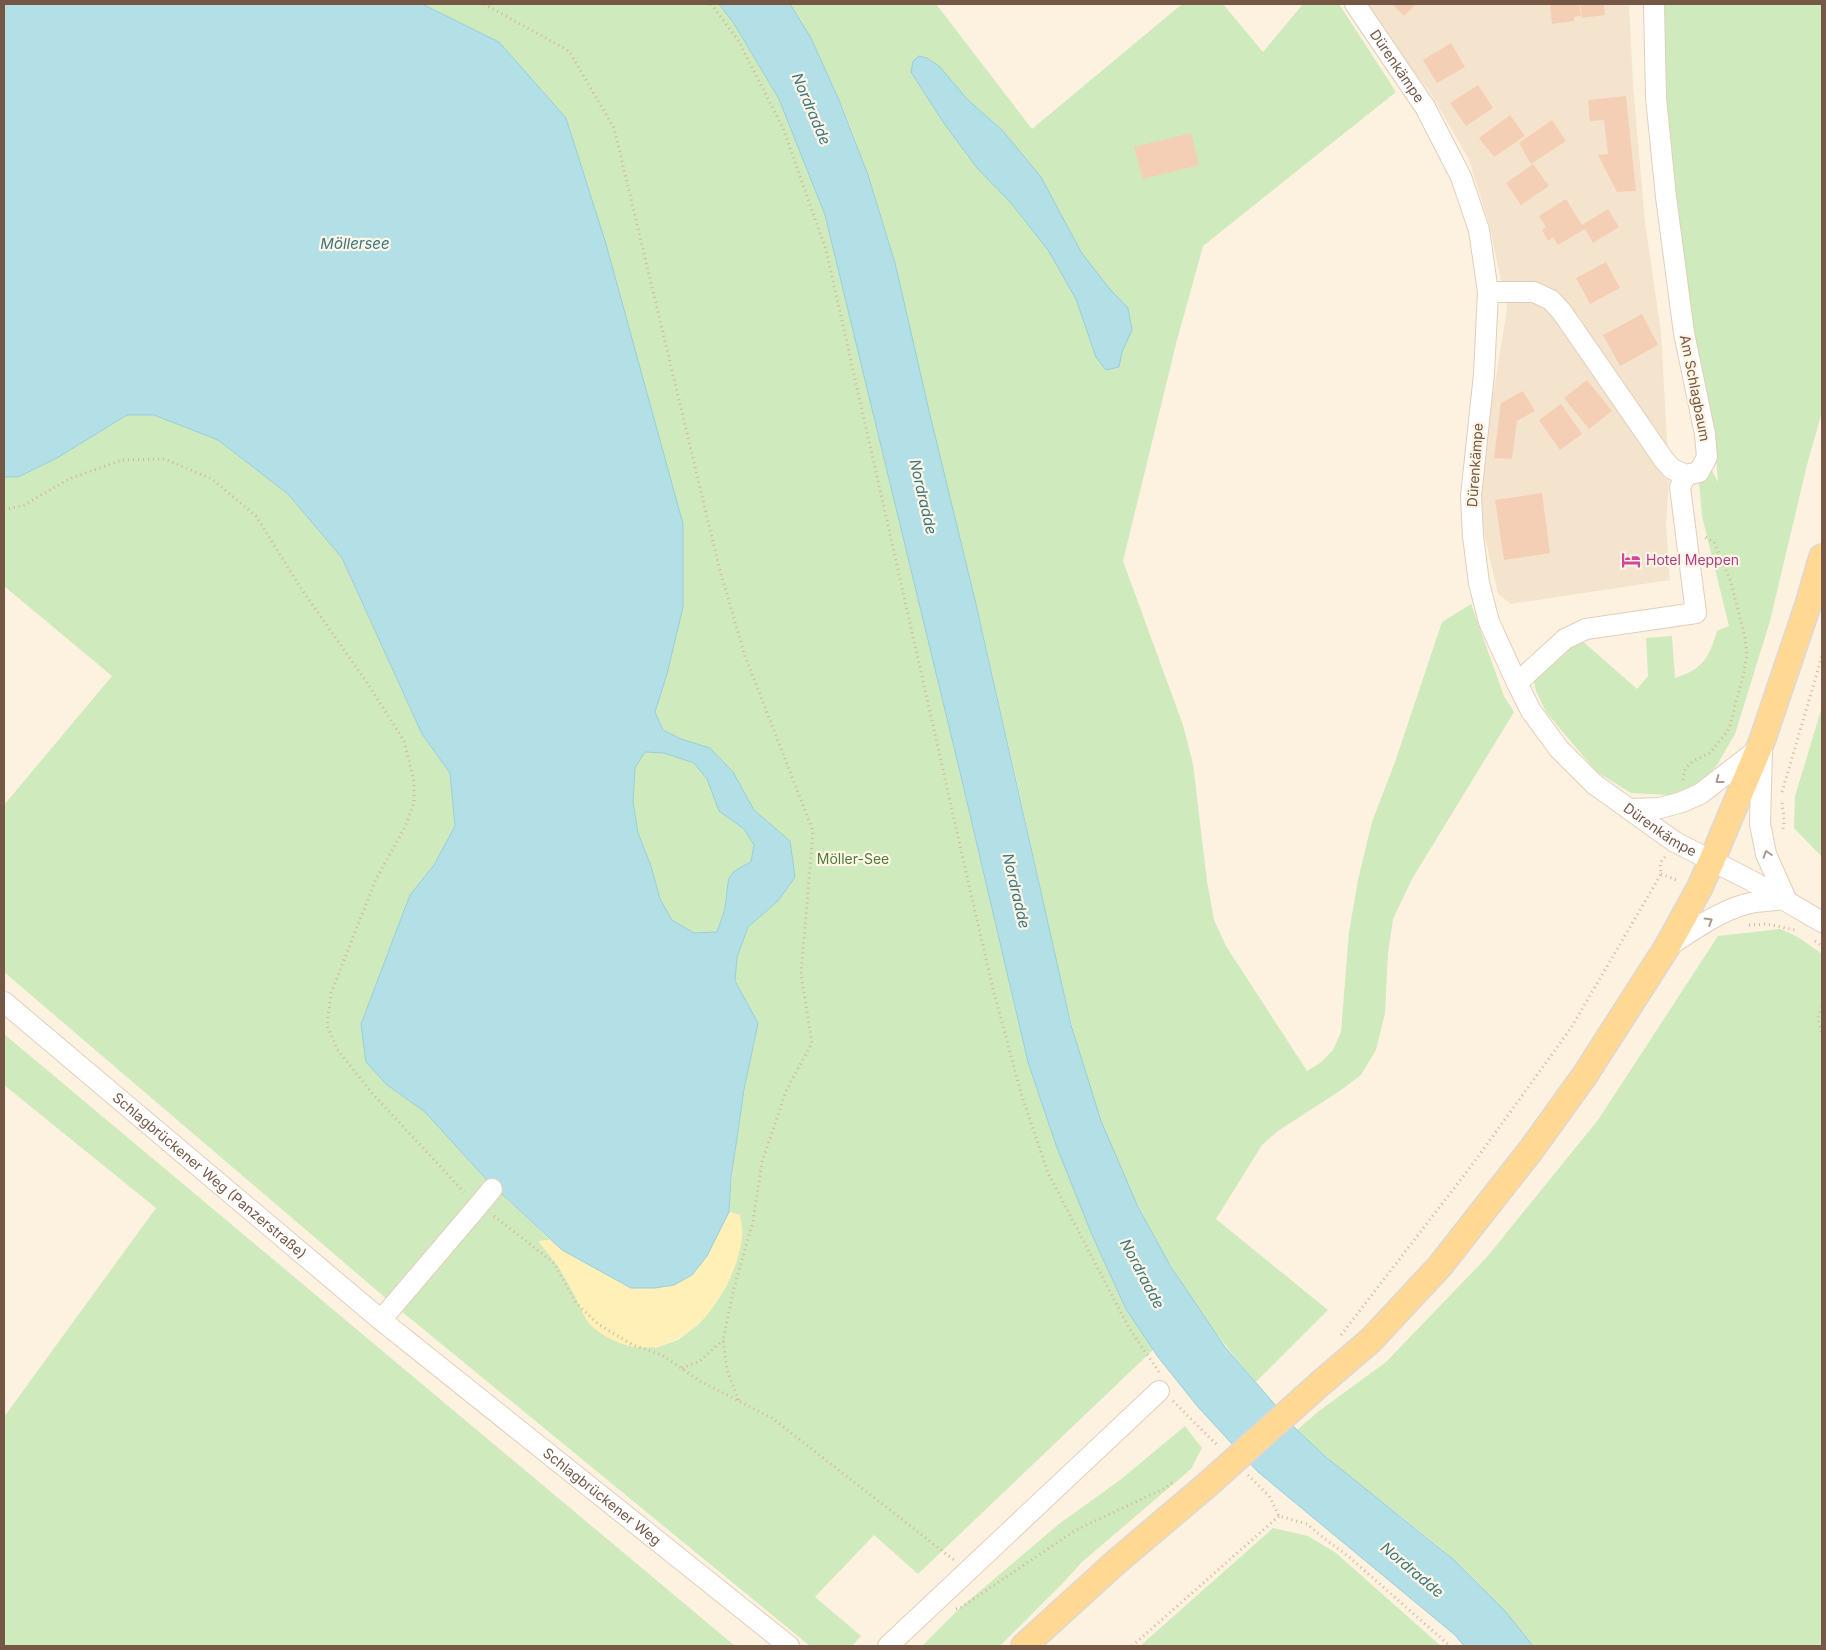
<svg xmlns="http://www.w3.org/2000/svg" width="1826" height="1650" viewBox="0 0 1826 1650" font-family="Inter,sans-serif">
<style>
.residential{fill:#f5e4cd}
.green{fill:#cfebbd}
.sand{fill:#fff0b7}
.water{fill:#b3dfe7;stroke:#99ceda;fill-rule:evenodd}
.building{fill:#f4cfb5}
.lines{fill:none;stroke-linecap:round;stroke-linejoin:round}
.minor-casing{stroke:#e2cebb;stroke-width:22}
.major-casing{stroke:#ded7d3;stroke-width:28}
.path{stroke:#d8b399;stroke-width:3;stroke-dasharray:1 4;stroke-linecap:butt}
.minor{stroke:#fff;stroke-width:20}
.major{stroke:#ffd994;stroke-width:25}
.major-bridge-casing{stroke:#ded7d3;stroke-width:28;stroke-linecap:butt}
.major-bridge{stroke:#ffd994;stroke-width:25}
.oneway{stroke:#ac9a90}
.labels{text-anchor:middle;stroke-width:4.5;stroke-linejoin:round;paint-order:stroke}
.street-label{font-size:14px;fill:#755746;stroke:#fff6e6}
.hotel-label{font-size:14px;fill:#b23c85;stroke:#fff6e6;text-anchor:start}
.park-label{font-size:14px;fill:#4e7b3d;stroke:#fff6e6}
.water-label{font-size:15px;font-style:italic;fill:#3b7683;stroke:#fff6e6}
</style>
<rect width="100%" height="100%" fill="#fdf2df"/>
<path class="residential" d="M1359,4H1629L1633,85L1645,222L1661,332L1669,477L1666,526L1670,580L1511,604L1498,594L1483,529L1481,485L1486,439L1507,308L1489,224L1469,160L1430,92Z"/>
<path class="green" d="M422,4H719L733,22L779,99L825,215L960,772L1028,1062L1056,1145L1092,1235L1126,1309L1153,1350L918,1574L874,1535L815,1597L861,1636L852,1646H810L395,1306L4,972V805L112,676L4,586V477H18L57,458L127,415H154L218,440L288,494L342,558L422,734L450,773L455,826L434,865L410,895L361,1024L366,1062L386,1084L425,1112L486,1179L550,1240L539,1241L560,1269L574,1294L655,1348L678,1340L699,1324L711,1310L727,1284L740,1215L729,1212C733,1148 745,1085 758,1023L735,981L737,957L748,927L778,901L790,841L754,810L733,772L710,748L681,740L663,729L655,712L667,674L499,42Z
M790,4H936L1032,129L1182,4H1223L1263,52L1303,4H1339L1396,92L1203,246L1176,344L1123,561L1183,725L1193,764L1207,881L1214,920L1226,946L1307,1071L1320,1063L1333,1050L1341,1032L1349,932L1358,880L1372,822L1395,762L1442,622L1471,604L1504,696L1514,712L1412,879L1393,919L1388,953L1385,1013L1376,1050L1361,1075L1341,1090L1278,1131L1262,1145L1216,1219L1328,1310L1256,1382C1188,1305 1139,1219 1102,1123C1080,1066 1067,1005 1053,946C1040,888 1028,831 1015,773C1001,715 989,658 975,600C959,531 940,462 924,392C894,259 863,122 790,4Z
M1664,4H1822V412L1807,465L1770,621L1735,734L1717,765L1703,781L1671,795L1631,793L1597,772L1572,743L1546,712L1536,691L1534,682L1552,659L1579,638L1637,689L1648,676L1646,638L1672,636L1675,678C1703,669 1709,658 1717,631L1729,626L1702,516L1699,482L1707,470L1712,471L1718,482L1715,446L1690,336L1670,197Z
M1822,707V857L1794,828L1795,796Z
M645,752L664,753L694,763L707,779L719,811L744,829L755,845L751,863C725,875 729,875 726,901C724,912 720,922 717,932L694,933L672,920L660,899L651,866L638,833L633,802L635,768Z
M1781,929L1798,937L1822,954V1646H1533C1508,1616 1482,1585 1453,1559C1402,1515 1346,1477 1297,1430L1319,1411L1386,1362L1487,1257L1598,1120L1718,936Z
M4,1034L735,1646H4V1417L156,1208L4,1085Z
M1185,1426L1202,1448L1191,1469L1082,1562L1061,1585L1000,1646H922L960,1608L1059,1524L1120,1480Z
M1273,1528L1308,1536L1336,1553L1441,1646H1140Z"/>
<path class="sand" d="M729,1212L740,1215C741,1222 743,1230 742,1237C735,1298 675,1375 609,1338C602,1335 592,1327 588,1322C584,1317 582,1310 579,1305C574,1293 568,1282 561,1271C555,1260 546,1251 538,1241L550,1240L562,1250L631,1288L707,1256Z"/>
<path class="water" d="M4,4H422L499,42L566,118L606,244L683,524V607L667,674L655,712L663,730L681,739L710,748L733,772L754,810L790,841L795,877L778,901L748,927L737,957L735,981L758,1023L744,1090L731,1178L729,1212L707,1256L692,1275L674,1285L655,1288H631L562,1250L486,1179L425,1112L386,1084L366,1062L361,1024L410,895L434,865L455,826L450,773L422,734L342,558L288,494L218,440L154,415H127L57,458L18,477H4ZM645,752L664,753L694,763L707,779L719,811L744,829L754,845L751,862C725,875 729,875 726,901C725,912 720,922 717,932L694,933L672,920L660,899L651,866L638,833L633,802L635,768Z
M719,4H790L811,38L839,100L868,175L895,263L930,415L975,600L1071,1025L1101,1121L1138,1207L1171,1267L1225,1347L1297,1430L1326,1457L1454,1560L1505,1611L1533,1646H1464L1455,1635L1258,1472L1198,1407L1158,1357L1126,1309L1092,1235L1056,1145L1028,1062L960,772L825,215L779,99L733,22Z
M919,56L927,58L940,67L967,99L1003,131L1041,177L1081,252L1109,288L1128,308L1132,330L1122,352L1119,367L1106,370L1096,357L1076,299L1048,250L1011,203L977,168L943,122L911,72L913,61Z"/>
<path class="building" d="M1392,4H1416L1404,16Z
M1550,4H1579L1581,16L1574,17V21L1552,24Z
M1580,4H1604L1605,15L1582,18Z
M1451,43L1465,67L1437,83L1423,60Z
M1478,85L1493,108L1466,126L1450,103Z
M1626,96L1636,191L1617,192L1598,155L1608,154L1604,120L1590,121L1588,100Z
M1510,115L1525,136L1494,157L1479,138Z
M1552,120L1566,141L1531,164L1519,143Z
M1191,133L1199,165L1143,179L1134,147Z
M1533,164L1549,186L1521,205L1506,183Z
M1566,199L1582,225L1608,209L1619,227L1593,243L1585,229L1558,245L1553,237L1548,241L1542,230L1546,227L1539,216Z
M1606,262L1620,288L1590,304L1576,278Z
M1642,314L1658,345L1620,366L1603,335Z
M1587,380L1612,411L1589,429L1564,398Z
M1523,391L1535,411L1517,421L1512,459L1494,458L1501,403Z
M1561,404L1582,434L1560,450L1539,420Z
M1542,493L1550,553L1504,560L1495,500Z"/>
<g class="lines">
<g class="minor-casing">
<g id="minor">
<path id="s1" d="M1355,4L1425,107L1461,177L1479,230L1488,292L1484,374L1471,496L1473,536L1479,583L1489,622L1517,683L1531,711L1559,749L1594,784L1675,842L1750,880L1822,922"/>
<path d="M1488,292H1534L1551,300L1562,312L1664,460L1672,469L1686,475L1699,472L1707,457L1705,434L1684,333L1666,197L1656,98L1654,4"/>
<path d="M1517,683L1565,639L1586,629L1696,613L1680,487L1686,475"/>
<path d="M1762,748L1760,824L1766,854L1786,899"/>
<path d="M1631,809L1660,808L1682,802L1700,794L1757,750"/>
<path d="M1667,947C1694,930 1722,908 1755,902C1765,901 1776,900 1786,899"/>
<path id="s2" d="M4,1002L381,1320L789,1646"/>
<path d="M381,1320L478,1206L492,1189"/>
<path d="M888,1646L1159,1391"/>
</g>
</g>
<g class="major-casing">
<path id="major" d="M1322,1382L1371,1340L1440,1266L1531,1150L1585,1075L1667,947L1699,889L1712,860L1762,741L1808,605L1822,557
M1024,1646L1115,1563L1207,1485"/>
</g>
<path class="path" d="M484,4L569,51L614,128L719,567L745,656L813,831L801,974L812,1043L786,1091L762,1162L753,1221L734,1288L723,1340L727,1370L739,1401
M711,4L738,40L783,128L826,250L966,872L993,989L1021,1093L1048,1173L1129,1328L1159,1372
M4,510L24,505L69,479L122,460L165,459L212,479L256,516L300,587L370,687L404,741L414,781V803L404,829L376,879L331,993L327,1025L337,1049L371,1092L464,1192
M1683,780L1685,769L1693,761L1710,753L1729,729L1743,676L1747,655L1745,638L1731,582L1714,542L1705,537
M1782,792L1822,656
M1782,803C1783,812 1786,823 1782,831
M1661,874L1679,881
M1749,925L1767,924L1795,930
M1815,941L1822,946
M1822,1007L1818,1018L1822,1036
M494,1216L554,1263L576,1303L598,1324L633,1345L662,1355L700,1381L772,1418L954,1560
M1341,1335L1472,1165L1571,1028L1661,874L1660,863L1665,857
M682,1368L700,1361L723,1340
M1173,1401L1218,1446
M1248,1475L1269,1496L1279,1516L1307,1524L1325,1539L1348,1556L1450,1646
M956,1609L960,1608L1076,1530L1165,1488L1172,1483
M1132,1646L1279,1516"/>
<use href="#minor" class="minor"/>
<use href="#major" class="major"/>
<g class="major-bridge-casing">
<path id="major-bridge" d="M1207,1485L1322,1382"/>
</g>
<use href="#major-bridge" class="major-bridge"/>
</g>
<defs><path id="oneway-chevron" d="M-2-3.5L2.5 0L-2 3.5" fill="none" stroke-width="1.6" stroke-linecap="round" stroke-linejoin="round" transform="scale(1.25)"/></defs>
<g class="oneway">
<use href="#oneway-chevron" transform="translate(1719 780) rotate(143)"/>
<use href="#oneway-chevron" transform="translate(1767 854) rotate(-108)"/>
<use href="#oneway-chevron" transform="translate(1709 921) rotate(-31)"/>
</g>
<defs>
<g id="hotel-bare" transform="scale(1.5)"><path d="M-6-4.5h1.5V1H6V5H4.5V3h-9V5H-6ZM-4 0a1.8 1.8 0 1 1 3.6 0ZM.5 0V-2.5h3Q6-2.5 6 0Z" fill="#d1479c" stroke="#fff6e6" stroke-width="2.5" paint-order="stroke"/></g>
</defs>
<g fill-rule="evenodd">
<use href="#hotel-bare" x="1631" y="560"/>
</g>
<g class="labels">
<g class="street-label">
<text dy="5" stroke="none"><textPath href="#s1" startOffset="75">Dürenkämpe</textPath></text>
<text transform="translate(1695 388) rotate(79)" y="5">Am Schlagbaum</text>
<text transform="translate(1475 465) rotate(-86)" y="5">Dürenkämpe</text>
<text dy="5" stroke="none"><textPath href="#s1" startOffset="930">Dürenkämpe</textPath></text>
<text dy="5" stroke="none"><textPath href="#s2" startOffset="269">Schlagbrückener Weg (Panzerstraße)</textPath></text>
<text dy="5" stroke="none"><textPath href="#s2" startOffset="776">Schlagbrückener Weg</textPath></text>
</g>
<g class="hotel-label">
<text x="1646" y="565">Hotel Meppen</text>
</g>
<g class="park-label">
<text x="853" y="864">Möller-See</text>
</g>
<g class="water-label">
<text transform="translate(811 109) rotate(67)" y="5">Nordradde</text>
<text x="355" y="249">Möllersee</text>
<text transform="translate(923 497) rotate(77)" y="5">Nordradde</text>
<text transform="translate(1016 891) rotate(77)" y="5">Nordradde</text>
<text transform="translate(1142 1274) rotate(62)" y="5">Nordradde</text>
<text transform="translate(1412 1570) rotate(40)" y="5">Nordradde</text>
</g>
</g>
<rect width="1826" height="1650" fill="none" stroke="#755746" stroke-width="10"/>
</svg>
